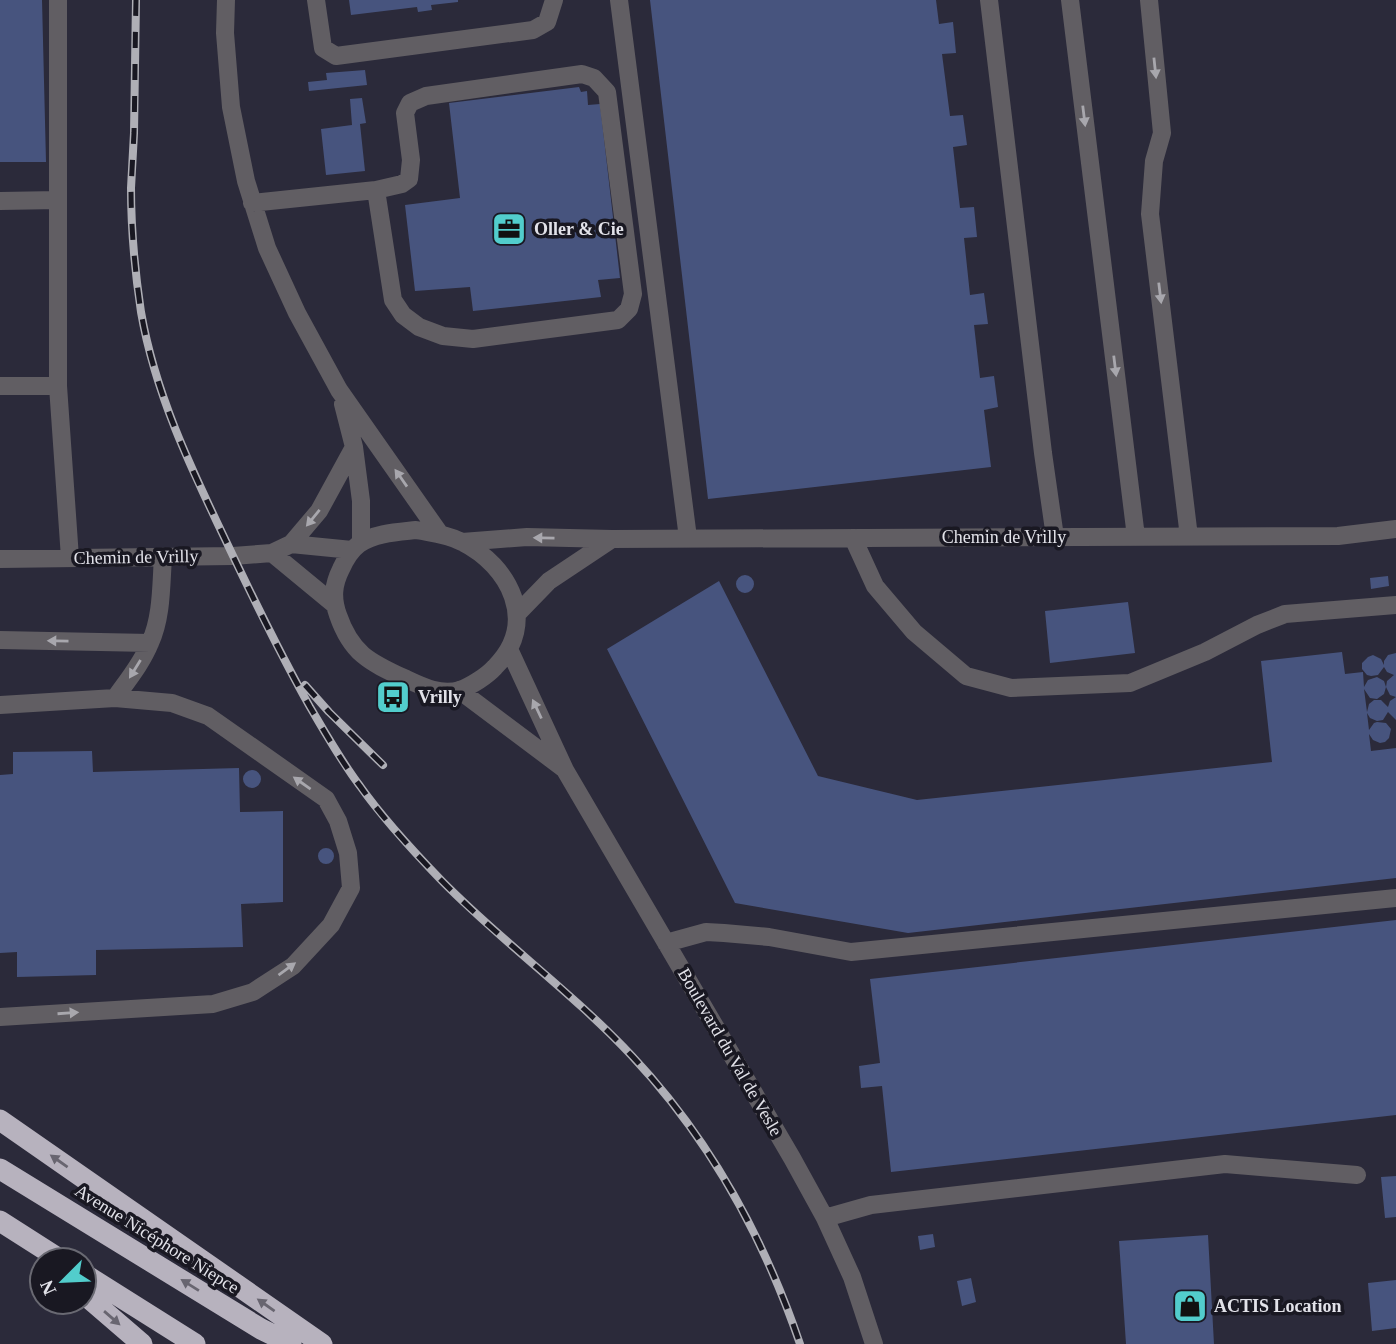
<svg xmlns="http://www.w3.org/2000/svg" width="1396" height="1344" viewBox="0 0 1396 1344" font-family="'Times New Roman',serif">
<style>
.built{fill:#2b2a3a;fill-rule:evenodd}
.building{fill:#47547e;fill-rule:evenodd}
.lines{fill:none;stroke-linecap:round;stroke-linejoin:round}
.minor{stroke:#615e63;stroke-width:18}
.highway{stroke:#b7b2be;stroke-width:21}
.rail-casing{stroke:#afafb6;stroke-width:8}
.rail{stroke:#191822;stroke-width:5;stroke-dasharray:16;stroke-linecap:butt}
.oneway{fill:#a8a7ad}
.oneway2{fill:#686570}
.labels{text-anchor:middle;stroke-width:7;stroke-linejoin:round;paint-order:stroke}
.poi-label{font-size:18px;font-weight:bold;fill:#e2e2e9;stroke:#191822;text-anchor:start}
.street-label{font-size:18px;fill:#e2e2e9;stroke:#191822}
</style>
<rect width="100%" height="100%" fill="#22222b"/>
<path class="built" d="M0,0H1396V1344H0ZM42,1260H84V1302H42Z"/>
<path class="building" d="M0,0H42L46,162H0Z
M349,0H458V2L431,5L432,10L418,12L417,7L351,15Z
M650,0H936L939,24L953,22L956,53L942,54L950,116L963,115L967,145L953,147L960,208L974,207L977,237L964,238L970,295L984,293L988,324L974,325L980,378L994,376L998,407L984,410L991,467L708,499Z
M365,70L367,85L309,91L308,82L327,80L326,73Z
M579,87L581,92L587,91L588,105L600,104L620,278L598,280L601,297L473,311L470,287L415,291L405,205L460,198L449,103Z
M362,98L366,123L360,124L365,171L326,175L321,129L352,125L350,99Z
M736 584a9 9 0 1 1 18 0a9 9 0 1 1-18 0Z
M1388,576L1389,586L1371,589L1370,578Z
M719,581L818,776L917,800L1272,762L1261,661L1342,652L1345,674L1363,672L1364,687L1368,680L1377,677L1384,681L1386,687L1387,681L1394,675L1387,672L1384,667L1378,675L1371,676L1367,675L1362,669V663L1368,657L1373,655L1381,659L1384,665V661L1388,655L1396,653V720L1388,712L1383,720L1377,721L1370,718L1367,713L1369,730L1374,723L1377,722L1386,723L1391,729L1389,738L1385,742L1380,743L1373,740L1369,734L1371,751L1396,748V878L908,933L735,903L607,649ZM1386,687L1390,695L1396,697L1390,701L1388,707L1381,700H1374L1369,704L1367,712L1364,689L1370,698L1377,699L1384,694Z
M1128,602L1135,653L1050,663L1045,611Z
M92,751L93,772L239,768L240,812L283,811V902L241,904L243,947L96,950V975L17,977V952L0,953V775L13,774V752Z
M243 779a9 9 0 1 1 18 0a9 9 0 1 1-18 0Z
M318 856a8 8 0 1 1 16 0a8 8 0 1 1-16 0Z
M1396,920V1115L891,1172L882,1086L861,1088L859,1066L880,1063L870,979Z
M1396,1176V1217L1385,1218L1381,1177Z
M933,1234L935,1247L920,1250L918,1236Z
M1208,1235L1214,1344H1126L1119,1241Z
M971,1278L976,1302L962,1306L957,1281Z
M1396,1280V1328L1372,1331L1368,1283Z"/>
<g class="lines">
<path class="minor" d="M58,0V386L70,558
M226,0L225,33L231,107L246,181L267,248L297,313L339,390L440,534
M316,0L323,48L336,56L533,30L547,22L554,0
M619,0L688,538
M989,0L1043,453L1055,537
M1070,0L1136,537
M1149,0L1162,133L1154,161L1150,214L1189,537
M0,201L58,200
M252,203L376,190L393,300L403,315L419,327L443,336L473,339L618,320L629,309L633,294L607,92L594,78L582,74L426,96L410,103L405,113L411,160L409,179L402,184L376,190
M0,386H58
M343,404L354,447L361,501V542
M416,530C431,533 447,534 462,542C510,566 539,623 495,667C487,676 471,686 460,690C440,696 421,686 404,678C369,662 351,653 338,615C332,598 333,585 341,569C345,560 351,550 359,544C375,533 398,532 416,530Z
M853,538L875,586L914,632L966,676L1011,688L1130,683L1205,652L1257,625L1285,614L1396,605
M462,542L527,537L612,539L1338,536L1396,529
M291,544L319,511L354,447
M272,553L335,605
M0,559L233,556L272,553L291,544L352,550
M517,614L549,581L612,539
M0,640L150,643
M509,649L565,770L792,1158L825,1218L852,1277L874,1344
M459,690L563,768
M115,698C127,681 142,663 150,643C162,617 161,585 163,557
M0,705L115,698L172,703L208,716L326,799L338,821L348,853L351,888L331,925L293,966L253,992L213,1004L0,1017
M666,943L706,932L724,933L769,937L851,952L1396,898
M825,1218L871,1205L1225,1164L1357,1175"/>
<path class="highway" d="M0,1120L322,1344
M0,1169L261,1329L291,1344
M0,1221L61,1260
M84,1274L195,1344
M84,1294L142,1344"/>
<g class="rail-casing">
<path id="rail" d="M136,0C135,44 135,89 134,133C133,151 132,170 131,188C131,229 135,272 141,312C155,393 190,466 225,539C252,596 279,652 310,707C326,734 341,761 360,786C384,820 413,851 442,881C502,942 573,993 632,1056C709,1138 764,1238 800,1344
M305,685L329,712L383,765"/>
</g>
<use href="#rail" class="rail"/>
</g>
<defs><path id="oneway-solid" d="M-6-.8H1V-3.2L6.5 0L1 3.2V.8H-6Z" transform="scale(1.75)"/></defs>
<g class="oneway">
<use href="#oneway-solid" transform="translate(1155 68) rotate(84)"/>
<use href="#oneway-solid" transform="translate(1084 116) rotate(83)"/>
<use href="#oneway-solid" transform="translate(1160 293) rotate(83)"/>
<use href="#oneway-solid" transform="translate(1115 366) rotate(83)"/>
<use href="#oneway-solid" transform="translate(401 478) rotate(-125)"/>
<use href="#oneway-solid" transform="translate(313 518) rotate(129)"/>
<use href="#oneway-solid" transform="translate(544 538) rotate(-179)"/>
<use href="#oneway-solid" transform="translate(58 641) rotate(-179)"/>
<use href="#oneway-solid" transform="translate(135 669) rotate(122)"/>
<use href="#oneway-solid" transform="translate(537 709) rotate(-115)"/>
<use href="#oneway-solid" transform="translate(302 783) rotate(-145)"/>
<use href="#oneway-solid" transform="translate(287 969) rotate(-36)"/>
<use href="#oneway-solid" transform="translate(68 1013) rotate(-4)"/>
</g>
<g class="oneway2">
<use href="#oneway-solid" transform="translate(59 1161) rotate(-145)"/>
<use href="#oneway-solid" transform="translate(190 1285) rotate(-148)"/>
<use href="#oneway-solid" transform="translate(266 1305) rotate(-145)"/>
<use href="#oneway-solid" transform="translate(112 1318) rotate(41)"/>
</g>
<defs>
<g id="office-square" transform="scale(1.75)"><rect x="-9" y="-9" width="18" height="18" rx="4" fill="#52cdcc" stroke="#191822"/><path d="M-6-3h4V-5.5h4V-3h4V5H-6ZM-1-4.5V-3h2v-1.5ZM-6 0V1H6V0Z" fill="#111"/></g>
<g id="bus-square" transform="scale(1.75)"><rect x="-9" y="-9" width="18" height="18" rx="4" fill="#52cdcc" stroke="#191822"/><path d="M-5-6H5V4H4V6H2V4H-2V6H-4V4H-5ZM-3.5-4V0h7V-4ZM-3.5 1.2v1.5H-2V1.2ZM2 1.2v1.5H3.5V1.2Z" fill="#111"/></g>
<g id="shop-square" transform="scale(1.75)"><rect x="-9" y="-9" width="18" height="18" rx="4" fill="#52cdcc" stroke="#191822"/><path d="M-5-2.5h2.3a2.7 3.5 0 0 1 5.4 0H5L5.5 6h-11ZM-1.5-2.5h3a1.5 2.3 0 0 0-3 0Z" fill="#111"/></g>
</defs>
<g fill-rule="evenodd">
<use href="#office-square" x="509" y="229"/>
<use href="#bus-square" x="393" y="697"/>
<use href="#shop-square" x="1190" y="1306"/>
</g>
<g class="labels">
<g class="poi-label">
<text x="534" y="235">Oller &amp; Cie</text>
<text x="418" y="703">Vrilly</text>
<text x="1214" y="1312">ACTIS Location</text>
</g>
<g class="street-label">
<text x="1004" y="543">Chemin de Vrilly</text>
<text transform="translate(136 557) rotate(-1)" y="6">Chemin de Vrilly</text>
<text transform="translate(730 1052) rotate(60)" y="6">Boulevard du Val de Vesle</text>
<text transform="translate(157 1239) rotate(32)" y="6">Avenue Nicéphore Niepce</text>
</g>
</g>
<g transform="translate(63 1281) rotate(246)"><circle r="33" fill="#191822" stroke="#696972" stroke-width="2"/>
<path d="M0-5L12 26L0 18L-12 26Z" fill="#52cdcc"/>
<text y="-10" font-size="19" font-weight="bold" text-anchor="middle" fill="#e2e2e9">N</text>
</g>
</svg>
